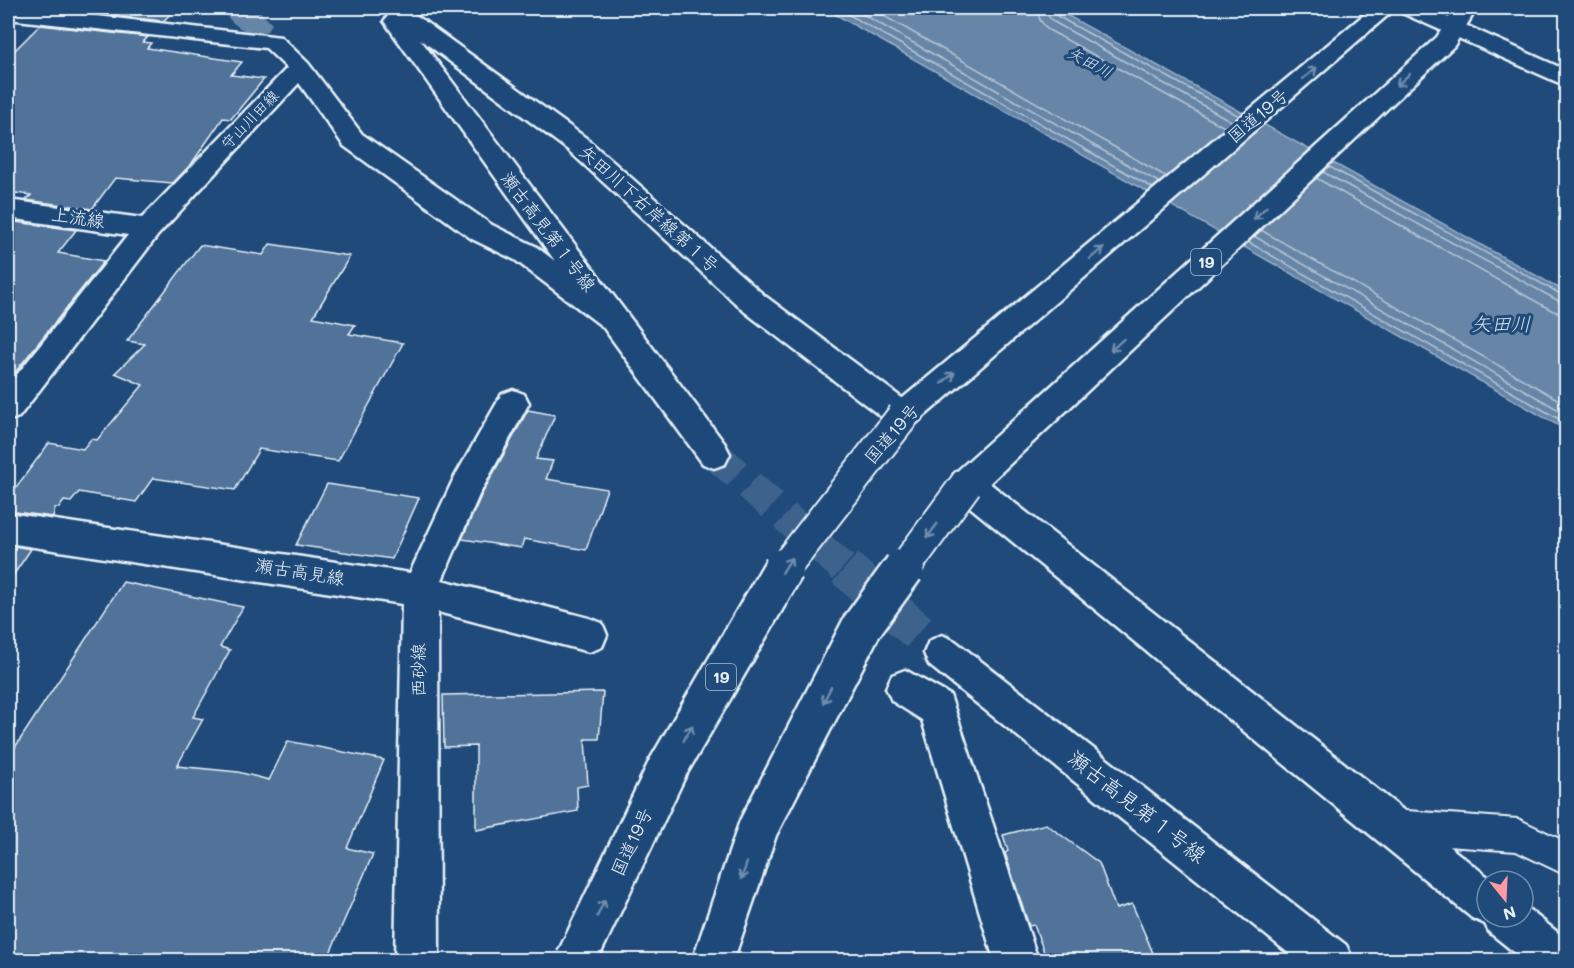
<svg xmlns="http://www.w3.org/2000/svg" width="1574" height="968" viewBox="0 0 1574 968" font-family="Mali,'Klee One',sans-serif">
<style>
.water{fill:#6685a7;stroke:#9ab0c7;stroke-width:1.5}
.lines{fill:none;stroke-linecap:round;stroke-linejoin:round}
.shore{stroke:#b4c6d8;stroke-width:1.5}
.canal{fill:#6685a7;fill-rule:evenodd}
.building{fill:#517399;stroke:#e8f1f8;stroke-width:1.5}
.minor-tunnel-far1{stroke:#3d638d;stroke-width:31;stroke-dasharray:31 16;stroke-linecap:butt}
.minor-tunnel{stroke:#3d638d;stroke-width:39;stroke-dasharray:39 20;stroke-linecap:butt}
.service-casing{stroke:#e8f1f8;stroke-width:4}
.minor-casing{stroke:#e8f1f8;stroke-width:5}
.tertiary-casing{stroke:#e8f1f8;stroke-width:5}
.trunk-casing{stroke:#e8f1f8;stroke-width:5}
.service{fill:#1f4a7a;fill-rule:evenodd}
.minor{fill:#1f4a7a;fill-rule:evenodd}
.tertiary{fill:#1f4a7a;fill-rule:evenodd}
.trunk{fill:#1f4a7a;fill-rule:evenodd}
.trunk-bridge-far1-casing{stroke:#e8f1f8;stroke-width:35;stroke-linecap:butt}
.trunk-bridge-casing{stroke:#e8f1f8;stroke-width:44;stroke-linecap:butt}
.trunk-bridge-far1{stroke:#1f4a7a;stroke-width:31}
.trunk-bridge{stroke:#1f4a7a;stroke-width:39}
.oneway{stroke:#6f8dac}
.labels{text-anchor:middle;stroke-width:6;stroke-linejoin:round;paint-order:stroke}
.far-street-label{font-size:15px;fill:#e8f1f8;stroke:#1f4a7a}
.far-water-label{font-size:16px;font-style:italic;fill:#d4e1ec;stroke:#1f4a7a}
.shield{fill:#1f4a7a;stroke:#acbfd2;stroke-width:1.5}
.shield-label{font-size:16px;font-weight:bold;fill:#e8f1f8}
.street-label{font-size:18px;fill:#e8f1f8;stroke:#1f4a7a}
.water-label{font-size:20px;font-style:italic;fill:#d4e1ec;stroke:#1f4a7a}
.near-street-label{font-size:21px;fill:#e8f1f8;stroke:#1f4a7a}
</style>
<rect width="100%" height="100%" fill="#1f4a7a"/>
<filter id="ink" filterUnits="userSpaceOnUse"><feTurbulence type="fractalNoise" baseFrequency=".0167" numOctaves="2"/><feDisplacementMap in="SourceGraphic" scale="12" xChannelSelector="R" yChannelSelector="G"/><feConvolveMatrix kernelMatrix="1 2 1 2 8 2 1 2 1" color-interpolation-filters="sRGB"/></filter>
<g filter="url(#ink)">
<path class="water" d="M824,8H1054L1566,292V430Z"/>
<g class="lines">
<path class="shore" d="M837,8L1153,188
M852,8L1160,183
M870,8L1167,177
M1037,8L1040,20L1047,29L1226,128
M1046,8L1048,16L1054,22L1233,122
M1054,8L1057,16L1239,116
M1328,166L1566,297
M1323,172L1566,305
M1316,178L1553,311L1566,314
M1261,230L1566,404
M1254,236L1566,414
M1248,242L1566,423"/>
<path class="canal" d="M221,8H257L272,24L267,31C246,37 233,26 221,8Z"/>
</g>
<path class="building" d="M58,8H177L163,21L56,9Z
M40,25L148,37L143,42L151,43L147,48L242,62L231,75L264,79L231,119L223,118L192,163L173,183L115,178L92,209L26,200L31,195L8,192V57Z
M8,221L76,230L58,253L104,261L8,381Z
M270,244L350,256L313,317L355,325L349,334L403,343L338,461L259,449L235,490L153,478L136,502L79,492L71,502L64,501L59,508H55L53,517L8,511V498L49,443L83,449L91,439L97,440L143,385L115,373L145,344L127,341L200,245L263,255Z
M528,410L555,415L536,459L553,461L546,479L607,489L586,550L524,539L521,548L462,539L481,496Z
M327,484L419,498L392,559L296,545Z
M8,545L31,549L8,583Z
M123,582L243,607L220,647L230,650L193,717L203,719L177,766L238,772L269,780L288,741L384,760L347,848L373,854L327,960H8V758Z
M603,692L599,739H585L588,785L577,787L578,811L476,830V746L444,747L443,695Z
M1046,824L1099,863L1116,909L1132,904L1156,960H1047L1034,925L1029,926L1005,853L1008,851L1003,835Z"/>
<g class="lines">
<path class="minor-tunnel-far1" d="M714,454L846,570"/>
<path class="minor-tunnel" d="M845,568L942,653"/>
<g class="service-casing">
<path id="service" d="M1393,810L1518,819L1566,842V875L1516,851L1393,842L1382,837L1377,826L1382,815Z"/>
</g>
<g class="minor-casing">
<path id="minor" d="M8,8H27L281,37L308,63L362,134L492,225L535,246L555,261L384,21L388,16L381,8H406L586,138L765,296L914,407L919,416L914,425L903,429L892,425L745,312L568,150L420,39L725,444L730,454L725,464L714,468L703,464L603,327L515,260L472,239L344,146L299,83L158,235L19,417L8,421V386L128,235L8,218V200L142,218L287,68L266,48L8,19Z
M513,390L524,394L529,403L479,495L442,580L589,618L602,623L607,635L602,647L589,652L438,612L439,960H395L402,604L8,543V513L410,573L453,480L502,394Z
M966,470L978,474L1493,881H1487V917H1523V905L1566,939V960H1524L1489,932L1485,924L1472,918L954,494L950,484L954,474Z
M942,635L955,641L1346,945L1353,960H1297L929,665L924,653L929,641Z
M905,670L950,695L1038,960H994L922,720L892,701L886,688L892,675Z"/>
</g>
<g class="tertiary-casing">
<path id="tertiary" d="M1399,8H1427L1566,70V86L1402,13Z"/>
</g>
<g class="trunk-casing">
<path id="trunk" d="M1372,8H1396L914,425L903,429L892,425L887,416L892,407Z
M1455,8H1477L1454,46L978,494L966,498L954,494L950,484L954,474L1437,37Z"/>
</g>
<use href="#service" class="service"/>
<use href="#minor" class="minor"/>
<use href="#tertiary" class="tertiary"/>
<use href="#trunk" class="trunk"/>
<g class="trunk-bridge-far1-casing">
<path id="trunk-bridge-far1" d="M783,570L903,416
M903,570L966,484"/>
</g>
<g class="trunk-bridge-casing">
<path id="trunk-bridge" d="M576,960L667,769L784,568
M713,960L758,828L862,626L904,568"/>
</g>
<use href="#trunk-bridge-far1" class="trunk-bridge-far1"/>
<use href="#trunk-bridge" class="trunk-bridge"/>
</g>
<defs><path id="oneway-shaft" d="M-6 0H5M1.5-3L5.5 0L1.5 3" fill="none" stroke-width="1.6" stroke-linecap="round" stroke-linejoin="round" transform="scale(1.5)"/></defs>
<g class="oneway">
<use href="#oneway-shaft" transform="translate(1310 73) rotate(-40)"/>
<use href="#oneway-shaft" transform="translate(1403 80) rotate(137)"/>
<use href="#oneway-shaft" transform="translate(1260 213) rotate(137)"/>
<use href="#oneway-shaft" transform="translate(1097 253) rotate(-40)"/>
<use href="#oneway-shaft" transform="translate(1117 345) rotate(137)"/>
<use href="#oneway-shaft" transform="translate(948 378) rotate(-40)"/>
<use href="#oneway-shaft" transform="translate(932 531) rotate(126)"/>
<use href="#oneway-shaft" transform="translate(787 565) rotate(-58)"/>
<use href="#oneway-shaft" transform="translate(827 695) rotate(117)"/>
<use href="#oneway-shaft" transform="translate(688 733) rotate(-60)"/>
<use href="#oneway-shaft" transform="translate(744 871) rotate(109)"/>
<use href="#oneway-shaft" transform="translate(601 908) rotate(-65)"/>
</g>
</g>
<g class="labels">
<g class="far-street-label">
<text transform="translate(250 120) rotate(-46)" y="5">守山川田線</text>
</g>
<g class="far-water-label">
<text transform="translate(1090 62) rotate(28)" y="6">矢田川</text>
</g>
<g class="shield">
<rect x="1191" y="249" width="30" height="26" rx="4.5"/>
<rect x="706" y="664" width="30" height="26" rx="4.5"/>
</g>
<g class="shield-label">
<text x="1206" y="268">19</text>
<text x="721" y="683">19</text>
</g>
<g class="street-label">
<text transform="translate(1258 116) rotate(-40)" y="6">国道19号</text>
<text transform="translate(649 209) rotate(42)" y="6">矢田川下右岸線第１号</text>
<text transform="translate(78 218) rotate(8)" y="6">上流線</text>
<text transform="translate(548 232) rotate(53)" y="6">瀬古高見第１号線</text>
<text transform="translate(892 434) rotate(-49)" y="6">国道19号</text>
<text transform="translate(300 572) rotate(9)" y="6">瀬古高見線</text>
<text transform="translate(419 670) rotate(-90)" y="6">西砂線</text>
<text transform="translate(632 842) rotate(-65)" y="6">国道19号</text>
</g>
<g class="water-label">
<text x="1501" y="331">矢田川</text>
</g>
<g class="near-street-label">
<text transform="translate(1137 807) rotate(38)" y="7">瀬古高見第１号線</text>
</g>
</g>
<rect width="1574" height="968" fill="none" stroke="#1f4a7a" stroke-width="30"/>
<rect x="15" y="15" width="1544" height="938" fill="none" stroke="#e8f1f8" stroke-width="2" filter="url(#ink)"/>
<g transform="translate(1505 899) rotate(162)"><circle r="28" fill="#1f4a7a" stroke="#6f8dac" stroke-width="1.5"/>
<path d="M0-4.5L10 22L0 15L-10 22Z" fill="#ff9aa2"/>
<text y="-9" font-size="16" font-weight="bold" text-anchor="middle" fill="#e8f1f8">N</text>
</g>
</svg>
